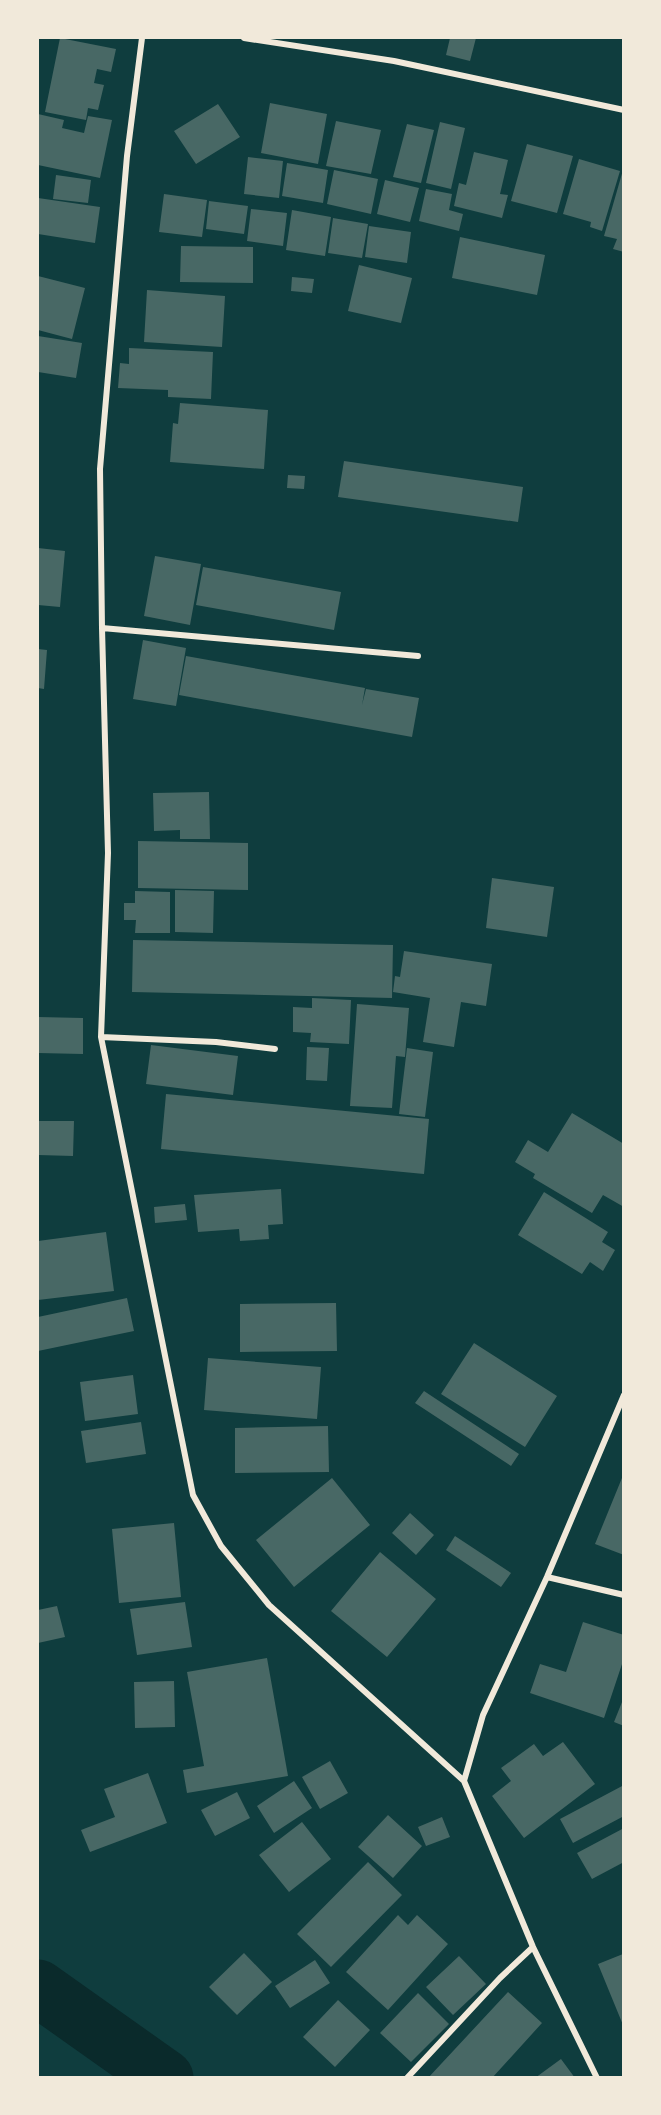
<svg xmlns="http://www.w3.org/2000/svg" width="661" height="2115" viewBox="0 0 661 2115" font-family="Raleway,sans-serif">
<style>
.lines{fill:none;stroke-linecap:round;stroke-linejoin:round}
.river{stroke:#0a2a2b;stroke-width:57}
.building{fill:#486865}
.minor{stroke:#f1e9da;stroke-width:6}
</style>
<rect width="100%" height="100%" fill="#0f3d3e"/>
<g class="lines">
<path class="river" d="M38,1988L165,2078"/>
</g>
<path class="building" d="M60,38L116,49L111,72L97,69L94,83L104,85L98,110L88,108L86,120L45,112Z
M450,38H476L470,61L446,55Z
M270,103L327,114L318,164L261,153Z
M218,104L240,137L196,164L174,131Z
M38,114L64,120L62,128L84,133L88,116L112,120L100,178L38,165Z
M336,121L381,130L371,174L326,166Z
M440,122L465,128L451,189L426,183Z
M407,124L434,130L421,183L393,177Z
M527,144L573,156L557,213L511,201Z
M474,152L508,160L500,194L508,195L502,218L454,206L459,183L466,185Z
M248,157L283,161L279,198L244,194Z
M579,159L620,171L602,231L590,227L591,222L563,214Z
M287,163L328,170L323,203L282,196Z
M334,170L378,179L371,214L327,204Z
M623,170H624V252L613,249L617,239L604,236Z
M56,175L91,180L88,203L53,199Z
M385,180L419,188L410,222L377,214Z
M426,189L452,194L449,210L463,214L459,231L419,221Z
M164,194L207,200L202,237L159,232Z
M38,198L100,207L95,243L38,234Z
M209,201L248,206L244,234L206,229Z
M251,209L287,213L283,246L247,241Z
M292,210L331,217L325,256L286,250Z
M333,218L368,224L362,258L328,253Z
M369,226L411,232L407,263L365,257Z
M460,237L545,255L537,295L452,278Z
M181,246L253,247V283L180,282Z
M359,265L412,278L401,323L348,311Z
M38,276L85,288L72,339L38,330Z
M292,277L314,279L312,293L291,291Z
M147,290L225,296L222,347L144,342Z
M38,336L82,343L76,378L38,372Z
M129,348L213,352L211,399L168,397V390L118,388L120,363L129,364Z
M180,403L268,410L264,469L170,462L173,423L178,424Z
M344,461L523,487L518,522L338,497Z
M288,475L305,476L304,489L287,488Z
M38,548L65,551L60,607L38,605Z
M155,556L201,564L190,625L144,616Z
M203,567L341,592L334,630L196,605Z
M143,640L186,648L176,706L133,699Z
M38,649L47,650L44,689L38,688Z
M186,656L365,688L362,705L366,689L419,698L412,737L179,695Z
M209,792L210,839H180V830L154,831L153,793Z
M138,841L248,843V890L138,888Z
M492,878L554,887L547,937L486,928Z
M175,890L214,891L213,933L175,932Z
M135,891L170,892V933H135L136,920H124V903H135Z
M133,940L393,945L392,998L132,992Z
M404,951L492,964L486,1006L461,1002L454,1047L423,1042L430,998L393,992L395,976L400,977Z
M312,998L351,1000L349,1044L310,1042L311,1033L293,1032V1007L312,1008Z
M357,1004L409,1008L405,1057L396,1056L392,1108L350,1106Z
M38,1017L83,1018V1054L38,1053Z
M151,1045L238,1056L233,1095L146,1084Z
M307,1047L329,1048L327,1081L306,1080Z
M407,1048L433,1052L425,1117L399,1114Z
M166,1094L429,1119L424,1174L161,1149Z
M572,1113L624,1144V1207L603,1195L592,1213L533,1178L535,1174L515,1162L528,1140L548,1152Z
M38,1121H74L73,1156L38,1155Z
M281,1189L283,1224L268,1225L269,1239L240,1241L239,1229L198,1232L194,1195Z
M544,1192L608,1232L602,1242L615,1250L603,1271L590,1262L582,1274L518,1235Z
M185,1204L187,1220L155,1223L154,1207Z
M106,1232L114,1291L38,1300V1241Z
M127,1298L134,1331L38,1351V1317Z
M336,1303L337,1351L240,1352V1304Z
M474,1343L557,1396L525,1447L441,1394Z
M208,1358L321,1367L317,1419L204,1410Z
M133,1375L138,1414L85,1421L80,1382Z
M424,1391L519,1454L511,1466L415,1403Z
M141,1422L146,1454L86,1463L81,1431Z
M328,1426L329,1472L235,1473V1428Z
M624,1473V1555L595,1544Z
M332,1478L370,1525L294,1587L256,1540Z
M410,1513L434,1535L416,1555L392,1533Z
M174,1523L181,1597L119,1603L112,1529Z
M455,1536L511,1573L501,1587L446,1550Z
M380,1552L436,1599L387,1657L331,1611Z
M185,1602L192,1647L137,1655L130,1609Z
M57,1606L65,1637L38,1643V1610Z
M583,1622L624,1635V1658L604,1718L530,1693L540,1664L566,1672Z
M267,1658L288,1776L187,1793L183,1770L204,1766L187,1672Z
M174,1681L175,1727L135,1728L134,1682Z
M624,1697V1726L614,1722Z
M563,1742L595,1784L524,1838L492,1796L511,1781L501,1768L534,1744L543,1756Z
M330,1761L348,1793L320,1809L302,1777Z
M148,1773L167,1823L90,1852L81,1830L115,1817L104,1789Z
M294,1781L312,1808L274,1833L257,1806Z
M624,1785V1816L573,1843L560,1819Z
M237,1792L250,1818L215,1836L201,1810Z
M388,1815L422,1846L393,1878L358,1847Z
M442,1817L450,1837L426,1846L418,1827Z
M302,1822L331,1859L289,1892L259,1855Z
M624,1828V1862L592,1879L577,1853Z
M368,1862L402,1895L331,1967L297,1934Z
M398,1915L408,1925L417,1915L448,1944L388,2010L346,1972Z
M244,1953L272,1982L237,2015L209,1987Z
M623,1954V2025L598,1964Z
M459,1956L486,1984L453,2015L426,1987Z
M315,1960L330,1983L290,2008L275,1986Z
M508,1992L542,2023L492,2078H428Z
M418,1993L449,2024L411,2062L380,2033Z
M338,2000L370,2030L335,2067L303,2037Z
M561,2059L575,2078H535Z"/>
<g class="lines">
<path class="minor" d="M142,38L127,156L100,469L102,628L108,853L101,1037L193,1495L221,1546L269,1605L464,1781L533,1947L597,2078
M244,38L394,61L624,110
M102,628L418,656
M101,1037L216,1042L275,1049
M547,1577L624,1595
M464,1781L483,1715L547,1577L624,1395
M407,2078L500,1978L533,1947"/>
</g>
<rect width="661" height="2115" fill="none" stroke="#f1e9da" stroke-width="78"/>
</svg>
